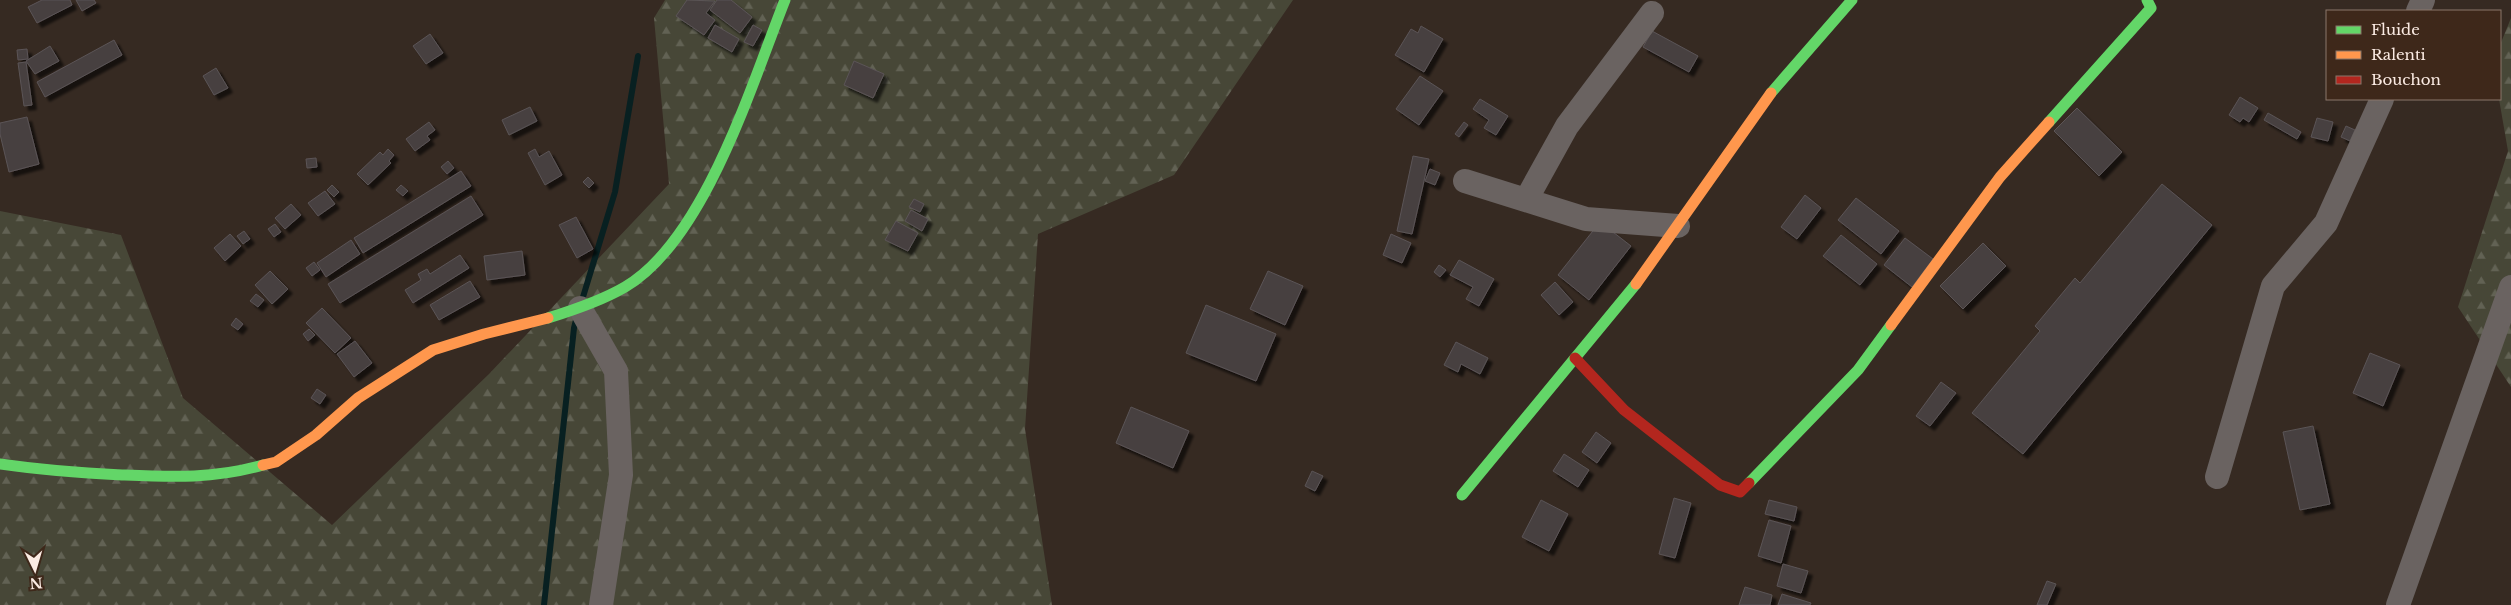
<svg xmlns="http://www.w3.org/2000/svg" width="2511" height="605" viewBox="0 0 2511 605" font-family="'Libre Baskerville',serif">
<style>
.forest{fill:url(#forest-firs)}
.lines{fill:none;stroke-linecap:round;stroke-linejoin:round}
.stream{stroke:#082021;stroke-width:6}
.building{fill:#474141;stroke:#5b5456;filter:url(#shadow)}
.street{stroke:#6a6361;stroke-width:24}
.fast{stroke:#63d668;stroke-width:11}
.slow{stroke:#ff974d;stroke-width:11}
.jam{stroke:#b3261e;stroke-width:11}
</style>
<defs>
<pattern id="forest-firs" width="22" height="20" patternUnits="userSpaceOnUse" patternTransform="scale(1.25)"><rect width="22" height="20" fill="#474737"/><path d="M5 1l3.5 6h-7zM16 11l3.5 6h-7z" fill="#626254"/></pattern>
<filter id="shadow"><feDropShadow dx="4.5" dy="4.5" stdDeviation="1" flood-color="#0009"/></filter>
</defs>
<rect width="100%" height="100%" fill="#362a22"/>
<path class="forest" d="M665,0H1293L1174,175L1038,234L1025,429L1052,605H0V211L121,235L183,398L332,525L489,374L669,184L654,18Z
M2511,18V387L2458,307L2508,151L2499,99L2500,45Z"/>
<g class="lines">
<path class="stream" d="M583,297L615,192L638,56
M544,605L574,328L577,316"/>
</g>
<path class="building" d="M42,0H70L72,5L37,23L28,7Z
M76,0H94L96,3L82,11Z
M687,0L715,1L706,13L715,20L704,35L676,16Z
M717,0H731L752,17L740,33L710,10Z
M715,25L739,39L732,52L708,38Z
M753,25L762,30L753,46L744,42Z
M1421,26L1443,39L1424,72L1395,55L1411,29L1418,33Z
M1652,31L1698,56L1689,72L1643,47Z
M430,34L443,53L426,64L413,46Z
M114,40L122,55L45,97L37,82Z
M50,46L59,61L35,74L26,61Z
M27,49L28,59L18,60L17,50Z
M854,61L884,74L873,98L844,85Z
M26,62L32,105L24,106L18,63Z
M216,68L228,88L214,95L203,76Z
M1420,76L1443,91L1419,125L1396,109Z
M2240,97L2258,108L2249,122L2243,118L2240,122L2229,115Z
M1480,99L1508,116L1496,135L1484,128L1489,120L1473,109Z
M530,107L537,121L509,135L502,120Z
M2077,108L2122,152L2099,176L2054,131Z
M2268,113L2301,132L2297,139L2264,120Z
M27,117L39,164L9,172L0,134V123Z
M2317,118L2333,122L2328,141L2311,137Z
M429,122L435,130L427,136L430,140L415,151L406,139Z
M1464,122L1468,125L1459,137L1455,134Z
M2346,126L2355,130L2350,141L2341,137Z
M388,149L394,155L389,161L391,163L368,185L357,174L380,152L383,155Z
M535,149L539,157L549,151L562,175L545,185L528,153Z
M1413,156L1429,159L1412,234L1397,231Z
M316,158L317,167L307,168L306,159Z
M448,161L454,168L447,174L441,167Z
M1430,169L1440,173L1435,185L1425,181Z
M461,171L471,186L363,253L354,238Z
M588,177L594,183L589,188L583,182Z
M2162,184L2212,225L2023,454L1972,413L2040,331L2035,326L2075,278L2080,283Z
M332,185L339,192L334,197L327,190Z
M401,185L408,191L403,196L396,190Z
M325,191L335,204L318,216L308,203Z
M1805,195L1821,208L1797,239L1781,227Z
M471,196L483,215L340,303L328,284Z
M1856,198L1899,231L1881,254L1838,220Z
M914,199L924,204L920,212L909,207Z
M291,204L301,215L285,229L275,218Z
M911,210L928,219L922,231L905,221Z
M576,217L593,249L577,258L559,225Z
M896,221L918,233L908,251L885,240Z
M1600,222L1631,246L1589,300L1558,275Z
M275,224L281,232L274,237L268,229Z
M244,231L250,239L243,244L237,236Z
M230,234L241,246L225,261L214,248Z
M1391,234L1411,243L1402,263L1383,255Z
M1841,235L1877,264L1860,285L1823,256Z
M1905,238L1933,259L1912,287L1884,265Z
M351,240L360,254L326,277L317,263Z
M1983,243L2006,266L1963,309L1940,286Z
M522,251L525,275L487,280L484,256Z
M460,255L469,268L413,303L405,290L421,280L418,274L427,269L430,274Z
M1459,260L1494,279L1479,306L1466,299L1473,287L1450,275Z
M314,262L320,270L312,276L306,268Z
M1439,265L1446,270L1440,277L1434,272Z
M270,271L288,289L272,304L255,285Z
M1268,271L1303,286L1285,325L1250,309Z
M470,281L480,297L439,320L430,305Z
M1555,282L1573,302L1559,315L1541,295Z
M256,294L264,300L258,307L250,301Z
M1206,305L1276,334L1256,381L1186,353Z
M322,308L351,338L335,353L306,323Z
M236,318L243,324L238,330L231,325Z
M309,329L315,335L308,341L303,334Z
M355,341L372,363L354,377L337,354Z
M1456,342L1488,358L1480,374L1461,364L1458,372L1444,365Z
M2370,353L2400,365L2383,406L2353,393Z
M1941,382L1956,393L1930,426L1916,416Z
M317,389L326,395L320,404L311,398Z
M1131,407L1189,431L1173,468L1116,443Z
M2313,426L2330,504L2300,510L2283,432Z
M1596,432L1611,443L1597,463L1582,452Z
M1564,454L1589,470L1578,487L1553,471Z
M1312,471L1323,476L1315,491L1305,486Z
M1674,498L1691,503L1675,558L1659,554Z
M1541,500L1568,514L1549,551L1522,537Z
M1769,500L1797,507L1794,521L1765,514Z
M1769,520L1791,526L1781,563L1758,556Z
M1783,564L1808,571L1801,593L1777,586Z
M2047,581L2056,584L2047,605H2037Z
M1745,587L1772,595L1770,605H1739Z
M1782,594L1811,603L1810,605H1778Z"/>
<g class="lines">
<path class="street" d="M2418,11L2423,0
M1465,181L1586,219L1678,226
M1526,200L1567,126L1652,13
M580,308L616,371L621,475L601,605
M2217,477L2273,286L2326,223L2382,99
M2398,605L2511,287"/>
<path class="fast" d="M1771,93L1852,0
M2049,122L2151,8L2147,0
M548,318C574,310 601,301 625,287C705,240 752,83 785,0
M0,464C41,470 81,473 122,475C172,477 214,479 263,465
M1749,483L1858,370L1891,325
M1462,495L1636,284"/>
<path class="slow" d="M1636,284L1771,93
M1891,325L2000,177L2049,122
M263,465L276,462L316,435L358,398L433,350L484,334L548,318"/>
<path class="jam" d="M1575,358L1624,410L1720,485L1740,492L1749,483"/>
</g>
<rect x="2326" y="10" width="175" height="90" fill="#3e281a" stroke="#8a766a"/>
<rect x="2336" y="26" width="25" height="8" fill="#63d668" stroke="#8a766a"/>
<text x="2371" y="35" font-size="15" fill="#fbebe3">Fluide</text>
<rect x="2336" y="51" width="25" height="8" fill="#ff974d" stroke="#8a766a"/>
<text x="2371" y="60" font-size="15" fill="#fbebe3">Ralenti</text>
<rect x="2336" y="76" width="25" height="8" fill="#b3261e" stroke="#8a766a"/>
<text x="2371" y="85" font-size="15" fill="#fbebe3">Bouchon</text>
<g transform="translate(35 570) rotate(175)" stroke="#3e281a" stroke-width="4" paint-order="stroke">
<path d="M0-4L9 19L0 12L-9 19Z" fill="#fbebe3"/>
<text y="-8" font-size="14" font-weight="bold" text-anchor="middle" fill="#fbebe3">N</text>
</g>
</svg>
